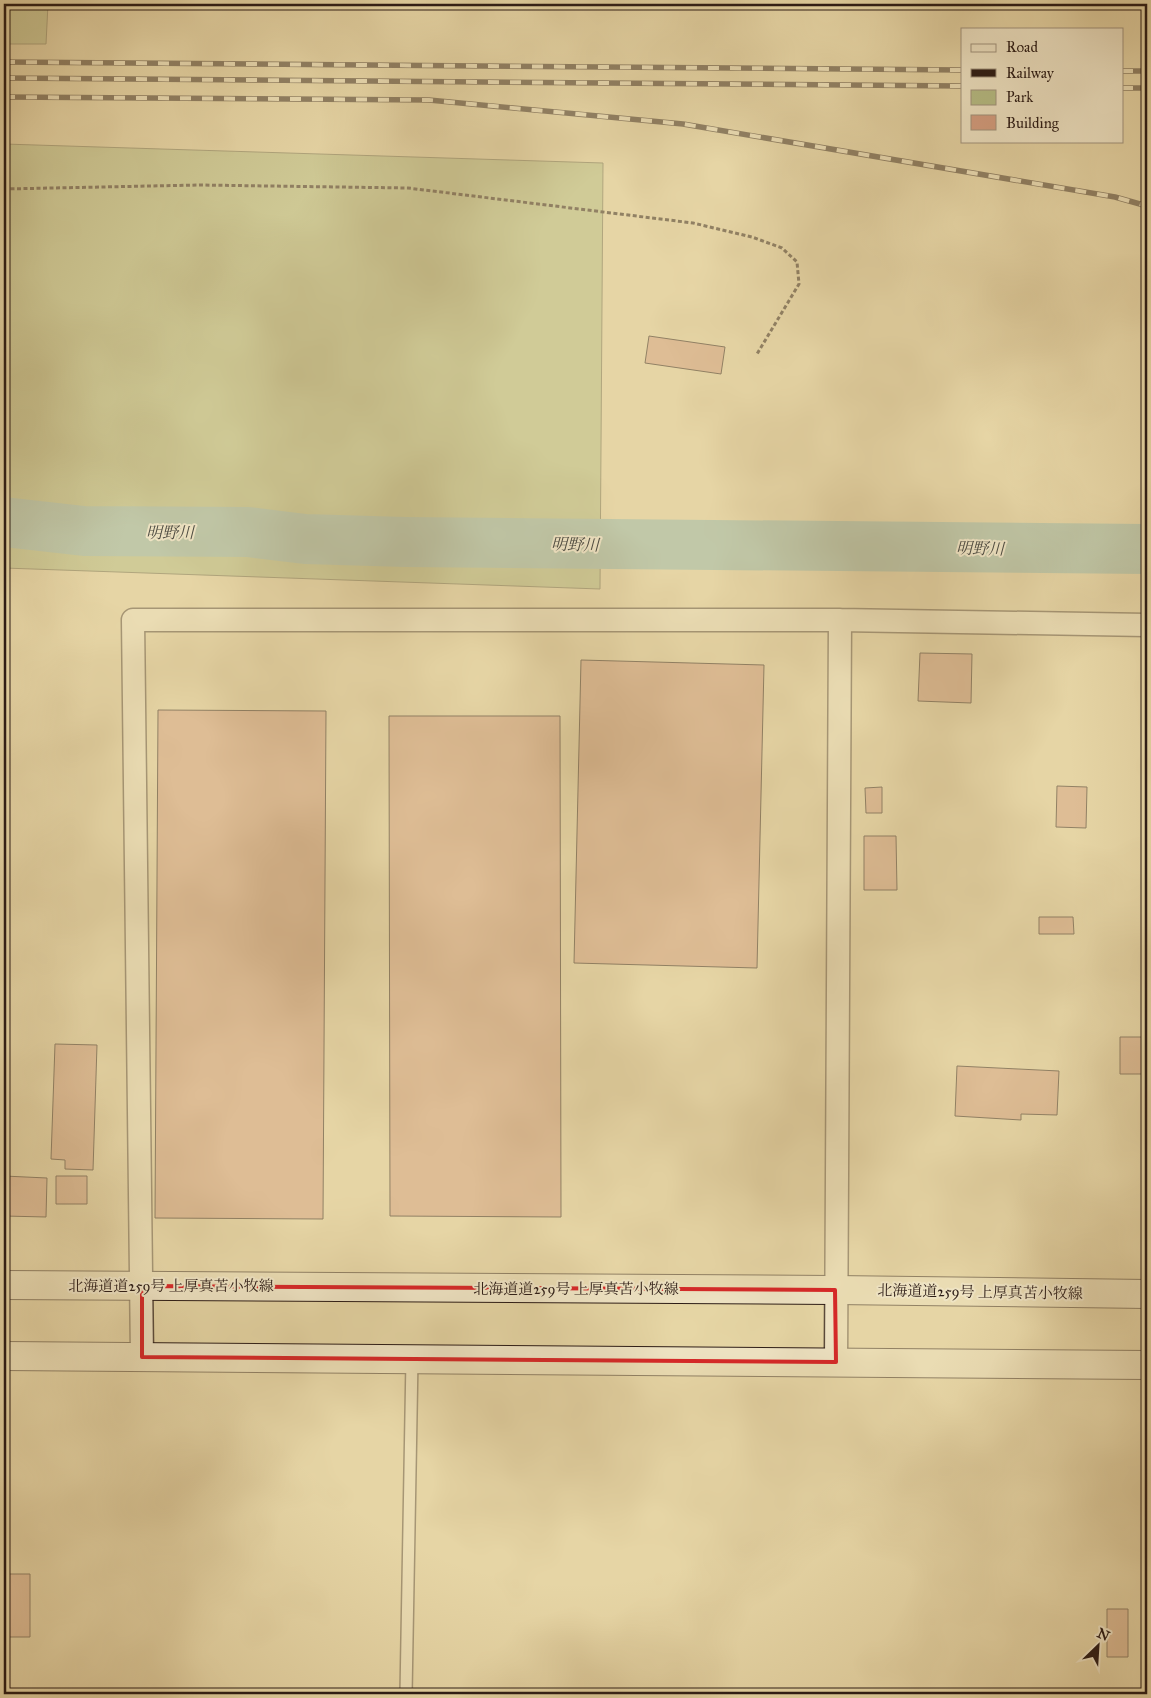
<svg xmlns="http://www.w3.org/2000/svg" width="1151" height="1698" viewBox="0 0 1151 1698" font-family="'IM FELL Great Primer','Noto Serif JP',serif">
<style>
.green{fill:#b6be86;stroke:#716d4e}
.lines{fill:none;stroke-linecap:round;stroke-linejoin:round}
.river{stroke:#96b9aa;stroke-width:50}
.building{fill:#d59f82;stroke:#2c1c16}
.lane-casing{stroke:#5a4a3a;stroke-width:14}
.street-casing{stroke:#5a4a3a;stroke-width:25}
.secondary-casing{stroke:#2c1c16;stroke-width:30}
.path{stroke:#2c1c16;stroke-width:3;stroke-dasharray:4 2.5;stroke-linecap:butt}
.lane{stroke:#efe4c4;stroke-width:11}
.street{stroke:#efe4c4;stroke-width:22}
.secondary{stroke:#efe4c4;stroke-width:28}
.rail-casing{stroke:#2c1c16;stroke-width:5.5}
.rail{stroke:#efe4c4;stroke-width:4;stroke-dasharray:11;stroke-linecap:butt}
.marked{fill:none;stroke:#d62828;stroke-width:4;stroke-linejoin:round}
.labels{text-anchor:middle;stroke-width:4;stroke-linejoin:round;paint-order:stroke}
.street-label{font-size:15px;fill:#2c1c16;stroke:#efe4c4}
.water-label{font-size:16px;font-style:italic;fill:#4c4b42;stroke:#efe4c4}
</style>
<rect width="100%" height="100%" fill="#e6d6a5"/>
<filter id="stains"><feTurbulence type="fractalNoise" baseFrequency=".004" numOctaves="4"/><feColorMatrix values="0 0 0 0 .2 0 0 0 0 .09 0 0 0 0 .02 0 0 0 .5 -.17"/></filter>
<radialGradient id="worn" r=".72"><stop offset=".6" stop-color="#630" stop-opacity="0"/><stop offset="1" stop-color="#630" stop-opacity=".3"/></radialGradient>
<path class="green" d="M4,4H48L46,44H4Z
M4,144L603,163L600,589L4,568Z"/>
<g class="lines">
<path class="river" d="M4,522L84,531L248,532L305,539L405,542L1147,549"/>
</g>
<path class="building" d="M649,336L725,347L721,374L645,363Z
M920,653L972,654L971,703L918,701Z
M581,660L764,665L757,968L574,963Z
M158,710L326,711L323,1219L155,1218Z
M389,716H560L561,1217L390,1216Z
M1057,786L1087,787L1086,828L1056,827Z
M882,787V813H866L865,788Z
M864,836H896L897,890H864Z
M1039,917H1073L1074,934H1039Z
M1120,1037H1147V1074H1120Z
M55,1044L97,1045L93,1170L65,1169V1160L51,1159Z
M957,1066L1059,1071L1057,1115L1021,1114V1120L955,1116Z
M4,1176L47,1178L46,1217L4,1216Z
M56,1176H87V1204H56Z
M4,1574H30V1637H4Z
M1107,1609H1128V1657H1107Z"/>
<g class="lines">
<g class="lane-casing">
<path id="lane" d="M406,1694L412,1359"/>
</g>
<g class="street-casing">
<path id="street" d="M142,1357L133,620H840L1147,625
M836,1362L840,620"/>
</g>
<g class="secondary-casing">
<path id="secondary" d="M4,1285L835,1290L1147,1294
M4,1356L1147,1365"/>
</g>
<path class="path" d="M4,189L199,185L408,188L693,223L752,237L782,248L797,262L799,284L757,354"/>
<use href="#lane" class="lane"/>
<use href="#street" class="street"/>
<use href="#secondary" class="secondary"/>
<g class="rail-casing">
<path id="rail" d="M4,62L962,70
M1122,71H1147
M4,78L962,86
M1122,88H1147
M4,97L429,100L683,124L1115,197L1147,206"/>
</g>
<use href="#rail" class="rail"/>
</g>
<path d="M0 0H1151V1698H0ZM142,1286L835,1290L836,1362L142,1357Z" fill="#e6d6a5" fill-opacity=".55" fill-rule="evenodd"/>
<path class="marked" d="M142,1286L835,1290L836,1362L142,1357Z"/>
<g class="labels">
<g class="street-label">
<text x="171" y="1291">北海道道259号 上厚真苫小牧線</text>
<text x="576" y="1294">北海道道259号 上厚真苫小牧線</text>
<text transform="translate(980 1292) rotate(1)" y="5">北海道道259号 上厚真苫小牧線</text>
</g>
<g class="water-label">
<text x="170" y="538">明野川</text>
<text transform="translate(575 544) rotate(1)" y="6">明野川</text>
<text transform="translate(980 548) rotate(1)" y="6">明野川</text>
</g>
</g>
<rect width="1151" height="1698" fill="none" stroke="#e6d6a5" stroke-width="20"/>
<rect x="5" y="5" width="1141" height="1688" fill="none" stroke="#2c1c16" stroke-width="2.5"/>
<rect x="10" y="10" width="1131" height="1678" fill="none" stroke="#2c1c16"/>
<rect x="961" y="28" width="162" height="115" fill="#efe4c4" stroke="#a1947e"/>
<rect x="971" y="44" width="25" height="8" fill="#efe4c4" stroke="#a1947e"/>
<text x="1006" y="52" font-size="15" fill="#2c1c16">Road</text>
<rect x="971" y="69" width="25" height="8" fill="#2c1c16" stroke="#a1947e"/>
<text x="1006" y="78" font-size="15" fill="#2c1c16">Railway</text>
<rect x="971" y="90" width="25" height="15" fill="#b6be86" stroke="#a1947e"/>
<text x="1006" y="102" font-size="15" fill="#2c1c16">Park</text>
<rect x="971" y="115" width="25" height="15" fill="#d59f82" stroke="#a1947e"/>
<text x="1006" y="128" font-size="15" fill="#2c1c16">Building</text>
<g transform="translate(1098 1646) rotate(25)" stroke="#efe4c4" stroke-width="4" paint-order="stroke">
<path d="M0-4L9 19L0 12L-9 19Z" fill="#2c1c16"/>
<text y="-8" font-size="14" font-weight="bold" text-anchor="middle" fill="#2c1c16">N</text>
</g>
<rect width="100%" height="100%" filter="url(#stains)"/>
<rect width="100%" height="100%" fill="url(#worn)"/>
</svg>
